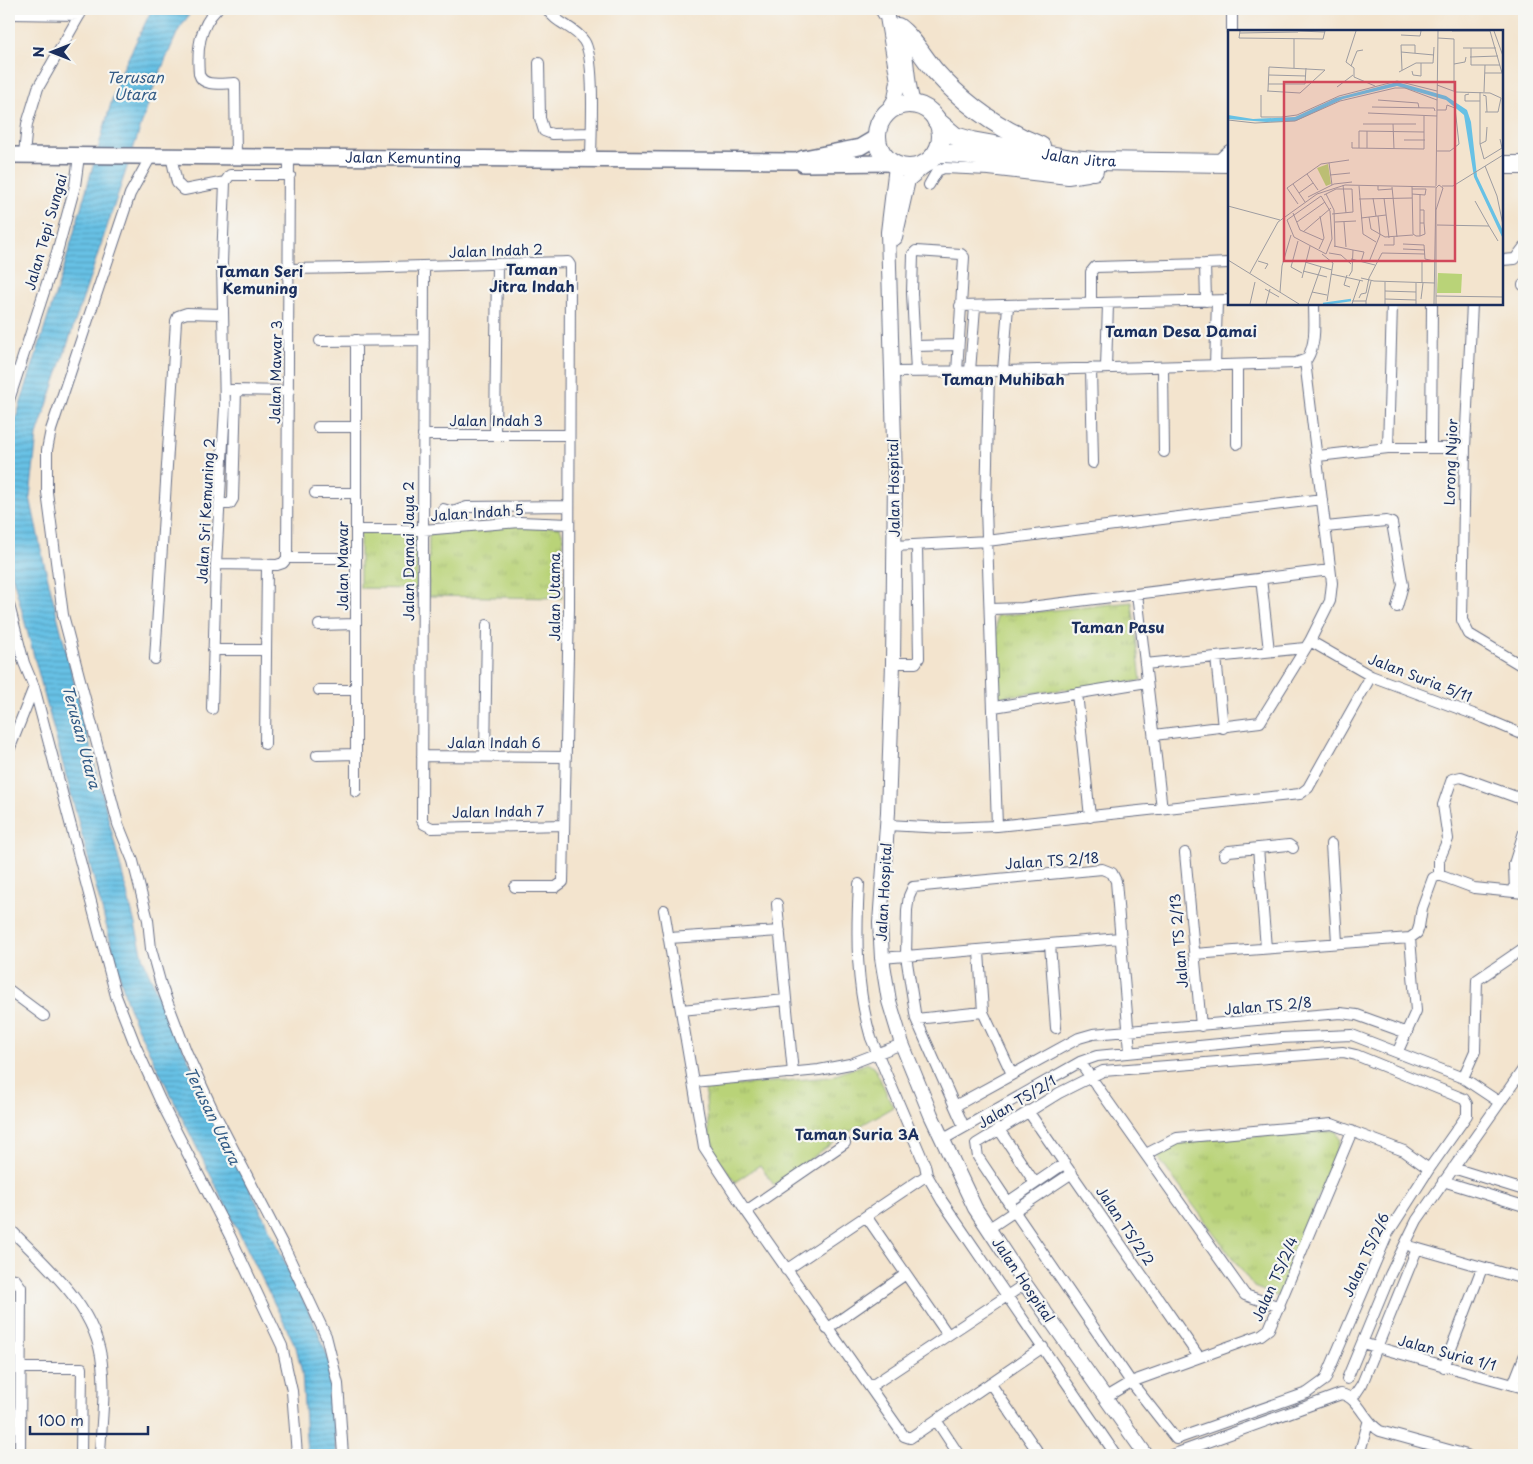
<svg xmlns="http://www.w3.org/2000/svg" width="1533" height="1464" viewBox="0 0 1533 1464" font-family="'Playpen Sans',sans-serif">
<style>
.grass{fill:url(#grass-tufts);stroke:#6a816b}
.water{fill:url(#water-rules);stroke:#4178a2}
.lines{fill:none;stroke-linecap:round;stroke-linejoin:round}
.street-casing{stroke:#676e85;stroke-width:12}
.secondary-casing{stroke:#676e85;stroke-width:16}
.primary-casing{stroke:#676e85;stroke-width:18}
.highway-casing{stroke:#676e85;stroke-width:20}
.street{stroke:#fff;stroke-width:10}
.secondary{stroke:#fff;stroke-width:14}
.primary{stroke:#fff;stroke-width:15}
.highway{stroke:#fff;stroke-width:18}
.labels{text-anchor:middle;stroke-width:4.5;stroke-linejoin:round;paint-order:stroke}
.street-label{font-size:14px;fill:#1b2f5e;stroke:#f6f6f2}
.water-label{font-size:15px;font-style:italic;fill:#325b86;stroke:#f6f6f2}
.neighbourhood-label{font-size:15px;font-weight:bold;fill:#1b2f5e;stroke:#f6f6f2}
.inset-river{fill:none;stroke:#67c1e5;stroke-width:2.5}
.inset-road{fill:none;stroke:#9d9ca1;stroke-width:1}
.view{fill:#d1495b;fill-opacity:0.15;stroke:#d1495b;stroke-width:2.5}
.inset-edge{fill:none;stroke:#1b2f5e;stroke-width:2.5}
</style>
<defs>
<pattern id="grass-tufts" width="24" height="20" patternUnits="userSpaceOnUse" patternTransform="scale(1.25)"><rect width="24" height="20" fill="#b9d378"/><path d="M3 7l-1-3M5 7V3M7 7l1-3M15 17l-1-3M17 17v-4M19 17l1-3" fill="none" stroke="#9eb56a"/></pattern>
<pattern id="water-rules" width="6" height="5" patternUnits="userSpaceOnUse" patternTransform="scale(1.25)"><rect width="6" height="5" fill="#67c1e5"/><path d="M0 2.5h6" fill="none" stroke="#549dbd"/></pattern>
</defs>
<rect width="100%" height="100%" fill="#f6f6f2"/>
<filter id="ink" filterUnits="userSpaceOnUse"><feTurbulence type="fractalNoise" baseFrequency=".02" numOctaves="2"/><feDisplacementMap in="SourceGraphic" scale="10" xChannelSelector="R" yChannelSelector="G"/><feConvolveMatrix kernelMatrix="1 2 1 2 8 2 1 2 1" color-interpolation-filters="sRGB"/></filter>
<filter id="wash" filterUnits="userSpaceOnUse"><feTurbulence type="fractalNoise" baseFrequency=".0096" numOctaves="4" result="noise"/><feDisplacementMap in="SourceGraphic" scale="20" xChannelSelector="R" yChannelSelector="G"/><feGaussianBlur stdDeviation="1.12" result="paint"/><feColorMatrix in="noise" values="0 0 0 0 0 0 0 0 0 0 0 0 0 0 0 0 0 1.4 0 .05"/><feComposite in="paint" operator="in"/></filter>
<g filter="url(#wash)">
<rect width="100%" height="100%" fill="#f3e4ce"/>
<path class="grass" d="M505,525L560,527L563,536L562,598L428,596L429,534Z
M360,532L417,533V589L360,588Z
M1132,602L1141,681L998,697L996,616Z
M868,1063L874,1066L893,1107L844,1135L774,1185L760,1165L735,1182L710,1146L705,1088L830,1077Z
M1336,1131L1340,1141L1279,1297L1254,1287L1156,1155L1177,1141Z"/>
<path class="water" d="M152,9H193L178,31L155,84L37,435L30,497L43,559L145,964L161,1002L317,1329L330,1363L337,1455H307L302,1373L296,1347L135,1023L126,999L10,567L9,440L64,267L118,79Z"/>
</g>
<g filter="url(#ink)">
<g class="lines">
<g class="street-casing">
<path id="street" d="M217,9C199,27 197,50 199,74C203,88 223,83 235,83L236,156
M547,9C556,24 574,26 584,41C596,58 591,136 591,160
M1232,9V31
M9,14L80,15
M539,63L540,118L544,131L552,134L591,133
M24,155L27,124L38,88L83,9
M151,156L130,194L51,430L47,450V492L63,615L118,824L133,861L148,920L151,949L161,985L186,1051L212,1108L285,1249L326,1336L338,1384L343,1455
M171,156L177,183L184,190L225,182
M1215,163L1229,150
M929,185L937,171L944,168L989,170L1068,179L1088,176
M1502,260L1515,259L1524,247
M424,267L422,820L424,824L432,828L563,825
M290,269C383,268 476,264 568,262L570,265L569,608L563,882L556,887H515
M1523,285H1524
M1206,301L1205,264L1229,263
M1091,303V272L1095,267L1205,264
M1472,304L1465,448L1462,620L1469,634L1524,667
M960,306L1229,300
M356,340V792
M320,341L424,340
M915,346L958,345
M1215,366L1217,301
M1237,366V444
M1091,368L1093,463
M1106,368L1108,304
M1163,368L1164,452
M970,371L975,307
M989,371L986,508L997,826
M1003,371L1008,306
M892,372L1003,371L1296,363L1307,359C1317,342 1314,322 1314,304
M916,372L912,293L913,254L916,251L961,254L964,257L957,372
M231,390L289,391
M9,400L57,252L75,186L79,156
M318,427H356
M423,435H569
M495,435L497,264
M1388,448L1392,304
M1431,448L1432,304
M1318,456L1388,448H1465
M315,493H356
M219,504H230L233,499L236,390
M443,509L453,512L467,507L569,506
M1326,527L1386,521L1392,523L1403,585L1397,607
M356,530H423L520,522L569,524
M895,546L987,541L1322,499
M287,558H356
M216,564L277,565L283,563L287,558L289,157
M1261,578L1269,651
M1137,594L1162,809
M9,605L24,663L34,687L116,996L136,1047L160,1100L230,1236L282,1346L292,1391L297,1455
M991,609L1022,608L1330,570
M319,625L356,624
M1310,641L1371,676L1484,718L1524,735
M213,650H265
M1216,657L1223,728
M155,659L176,321L178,316L187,313L222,314
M893,663H916L919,658L917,545
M1145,664L1305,648
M319,690H356
M1077,693L1090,817
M994,707L1147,682
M212,709L216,564L225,408L222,263L225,182L230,175H290
M1154,735L1260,722L1310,641L1330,601L1332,583L1305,361
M265,744L267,565
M9,750L34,687
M317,755L356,754
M422,756L566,757
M485,756L487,625
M887,825L945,828L997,826L1300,794L1308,788L1371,676
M1331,844L1337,942
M1258,848L1266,948
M1185,853L1201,1026
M1224,855L1229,851L1289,845L1293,848
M1439,875V860L1448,839L1443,805L1452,779L1461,777L1524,800
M859,884C856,937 856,987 871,1038L925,1165L927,1175L942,1201L1116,1455
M1515,892L1514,864L1524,832
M777,904L793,1073
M664,910L704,1147L746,1211L904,1436L910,1438L1043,1347
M669,938L780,931
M1050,944L1056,1028
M979,952L983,1012L1012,1074
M1194,954L1410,938
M882,958L1120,938
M9,990L44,1016
M681,1010L786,1000
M916,1019L983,1012
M1398,1051L1416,1011L1410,938L1417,933L1419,927L1422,908L1433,878L1439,875L1474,888L1524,893
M1343,1052L1356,1055L1464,1099L1467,1104V1115L1429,1169L1388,1233L1325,1380L1307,1393L1176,1439L1131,1382L1008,1202L978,1157L976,1144L1059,1093L1103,1071Z
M1080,1062L1245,1295L1280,1307
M1463,1078L1475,1051L1477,980L1524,948
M693,1082L819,1070L850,1064L902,1044
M955,1106L1079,1038L1093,1034L1340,1013L1357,1015L1407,1033
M1028,1111L1199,1357
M964,1127L916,1019L906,956L907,910L909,896L913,887L1102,869L1112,873L1116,881L1130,1051
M998,1128L1035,1183
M942,1140L1080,1062L1097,1056L1281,1038L1352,1035L1463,1078L1499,1102
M1146,1154L1177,1138L1332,1124L1404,1151L1429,1169
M1453,1168L1524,1190
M1443,1181L1524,1206
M1008,1202L1065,1163
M746,1211L845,1143
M866,1216L948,1335
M9,1228C46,1266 97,1307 102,1364C106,1393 101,1425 100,1455
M988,1229L1072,1173
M1412,1247L1524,1279
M786,1270L927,1175
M9,1278L15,1279L21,1287L20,1455
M827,1329L906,1274
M1362,1343L1524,1388
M1444,1367L1482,1268
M21,1368H82L81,1455
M1347,1379L1390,1275L1417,1220L1524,1068
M990,1383L1040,1455
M1513,1385L1524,1357
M870,1387L1025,1284
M1104,1398L1131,1382L1261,1335L1269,1329L1352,1131
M1352,1399L1362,1384L1417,1249
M936,1420L959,1455
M1172,1455L1341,1394C1360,1398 1364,1422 1380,1431L1467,1455
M1359,1455L1368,1423"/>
</g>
<g class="secondary-casing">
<path id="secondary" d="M882,9L887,17L898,81L895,99L886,114
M896,26C910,50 904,80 914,105
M896,166L888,232L895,477L893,663L888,812L880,923L882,958L889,1001L902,1044L931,1115L975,1208L1025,1284L1146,1455
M895,238L908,180L929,162"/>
</g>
<g class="primary-casing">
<g id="primary">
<path id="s1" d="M9,155L797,161L804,158L860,147L877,137"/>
<path d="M803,164L891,163"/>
</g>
</g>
<g class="highway-casing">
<g id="highway">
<path d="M898,27C913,38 923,57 935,71C965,105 998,129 1041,146"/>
<circle cx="909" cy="136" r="32"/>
<path id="s2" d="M936,120L955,136L972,141L1072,159L1095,161L1229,163"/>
<path d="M937,153C990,153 1041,171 1094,171"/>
<path d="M1502,165H1524"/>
</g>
</g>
<use href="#street" class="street"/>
<use href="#secondary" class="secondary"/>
<use href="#primary" class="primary"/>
<use href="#highway" class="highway"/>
</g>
</g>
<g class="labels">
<g class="street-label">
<text dy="5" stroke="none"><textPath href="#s1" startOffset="394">Jalan Kemunting</textPath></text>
<text dy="5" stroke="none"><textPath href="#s2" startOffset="151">Jalan Jitra</textPath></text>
<text transform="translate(46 232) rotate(-74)" y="5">Jalan Tepi Sungai</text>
<text transform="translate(496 251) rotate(-2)" y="5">Jalan Indah 2</text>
<text transform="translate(276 372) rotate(-89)" y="5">Jalan Mawar 3</text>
<text x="496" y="426">Jalan Indah 3</text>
<text transform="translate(1451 462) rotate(-88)" y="5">Lorong Nyior</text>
<text transform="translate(894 488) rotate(-91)" y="5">Jalan Hospital</text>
<text transform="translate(206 511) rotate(-87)" y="5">Jalan Sri Kemuning 2</text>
<text transform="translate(477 513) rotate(-4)" y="5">Jalan Indah 5</text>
<text transform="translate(409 551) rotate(-90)" y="5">Jalan Damai Jaya 2</text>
<text transform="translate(343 566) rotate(-90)" y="5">Jalan Mawar</text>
<text transform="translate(555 597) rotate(-90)" y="5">Jalan Utama</text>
<text transform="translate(1420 678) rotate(21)" y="5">Jalan Suria 5/11</text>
<text x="494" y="748">Jalan Indah 6</text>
<text transform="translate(498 812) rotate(-1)" y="5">Jalan Indah 7</text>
<text transform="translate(1052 861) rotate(-4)" y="5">Jalan TS 2/18</text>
<text transform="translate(884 892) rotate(-87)" y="5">Jalan Hospital</text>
<text transform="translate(1179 941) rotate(-95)" y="5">Jalan TS 2/13</text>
<text transform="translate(1268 1006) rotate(-5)" y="5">Jalan TS 2/8</text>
<text transform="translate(1017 1102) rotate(-31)" y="5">Jalan TS/2/1</text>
<text transform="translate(1125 1226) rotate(56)" y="5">Jalan TS/2/2</text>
<text transform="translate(1366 1255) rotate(-65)" y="5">Jalan TS/2/6</text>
<text transform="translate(1275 1279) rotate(-66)" y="5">Jalan TS/2/4</text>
<text transform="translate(1023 1280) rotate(56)" y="5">Jalan Hospital</text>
<text transform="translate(1447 1353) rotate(15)" y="5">Jalan Suria 1/1</text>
</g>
<g class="water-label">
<text x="135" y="83">Terusan<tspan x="135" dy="17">Utara</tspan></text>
<text transform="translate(81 737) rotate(75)" y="5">Terusan Utara</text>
<text transform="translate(212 1116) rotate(64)" y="5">Terusan Utara</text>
</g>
<g class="neighbourhood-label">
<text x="532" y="275">Taman<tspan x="532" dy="17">Jitra Indah</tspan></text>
<text x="260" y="277">Taman Seri<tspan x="260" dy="17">Kemuning</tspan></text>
<text x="1181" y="337">Taman Desa Damai</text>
<text x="1003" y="385">Taman Muhibah</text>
<text x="1118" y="633">Taman Pasu</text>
<text x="857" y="1140">Taman Suria 3A</text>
</g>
</g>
<g transform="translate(1228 30)">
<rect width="275" height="275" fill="#f3e4ce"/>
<path d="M100,134L103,154L98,156L89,138Z" fill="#b9d378"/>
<path d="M210,243L234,244L233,263H209Z" fill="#b9d378"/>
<path d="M169,52L218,66L239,80L243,92L249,146L275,201V209L246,147L236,85L218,70L169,56L115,69L68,91L39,92L0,89V85L25,89L67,87L108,68Z" fill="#67c1e5"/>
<path class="inset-river" d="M95,274L123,270"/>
<path class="inset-road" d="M12,1L11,8L95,9L97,1M70,1L97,2M128,1L118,32L126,38V47L147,56M224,1H262M266,1L275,26M12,3L70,2M173,5L192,6L193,1M210,8L226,9V61M66,9V38M235,18H268M243,18V35H272M173,22L206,25M242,27L270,26M226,34L237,32L238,27M123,36L129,21L135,20M174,40L173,15H187V23M184,41L185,45L193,46V33M171,42L188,33H205L206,17M257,43H274L262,1M41,45L78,46M40,54H77L78,38M209,55L228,62L262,63L273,68M109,57L125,45M39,61L72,63L97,40M40,61L41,37L97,40M252,62V114L256,129L274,118L272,109M256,62L257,35M241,64L237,65V71H252M33,65V87H54L69,85L111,66L169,51L209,61M255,65L258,66L259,82M150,70L190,73L191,78M144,77L206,78L207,81M257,82H270L273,68M140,83L209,86M0,90L27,93L67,91L112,71L167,58H177L209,70M135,94H188M165,94L166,119M176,110H197M124,112V118L196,119V86M252,114L258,111L259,97M131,118V101L196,102M139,118V101M209,121H222L231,114L227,78L219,75L218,80H209M101,133L104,155M257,136L269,166L275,195M79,144L90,160M102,145L122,143M65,154L77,172M115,155L118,183M131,156L135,204L148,212M150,156V160L164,159M184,156L185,204L188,206H192V164M208,156L210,1M214,156H225L275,125M164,157L169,207M184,159H198L197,165L184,164M71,163L85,153M98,164L106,180L107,217M96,165L108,159H124L125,182L104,184M93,166L102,181L104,209L98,224L66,207L59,190ZM80,167L106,154L124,152M145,168L148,186M156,168L161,208M131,169L184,168M247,171L261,196M70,174L59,158L93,134L121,130M0,176L52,190M192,180H196V193M65,183L72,200L95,210M150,186L152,205M141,187L143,199L157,207L185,205M133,188L158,185M69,192L97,172M107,192L128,191M116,192L118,217M192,193H196L197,204L192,206M209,195L261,196L270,211M75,202L103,178M70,211L63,237L74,243M175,214L196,215L197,229L206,231M156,215H166V207M106,216L125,220L124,241L121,246M91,219L96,208L92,186M175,219L197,220M125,220L136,222L133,232M101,223L113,225L123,234M94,224L105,233L99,271M123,229L147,235M0,230L71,274M194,230V253M30,231L40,234L37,239M77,232L104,240M141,232L152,205M75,241L99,247M22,243L50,192L89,164L117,155L208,157M103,244L135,251M119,245L116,255L122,257M74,248L82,216M133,248L146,251L207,253M37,259L51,267M157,261L188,262M52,262L54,236L63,205M84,262L99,265M208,266L275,267M131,268L133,264L138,263L141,248L154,223L197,224M157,269L188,270M193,269L195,253M124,271H138V274M138,271L143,251M22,274L27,252M38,274L42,259M80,274L93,237M124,274L132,250M157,274V252M188,274V253M206,274L208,158L211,155L215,158L208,180V274"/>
<path class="view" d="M56,52H227V231H56Z"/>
<rect width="275" height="275" class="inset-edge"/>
</g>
<rect width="1533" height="1464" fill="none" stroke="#f6f6f2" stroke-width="30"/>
<g transform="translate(52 52) rotate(270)" stroke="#f6f6f2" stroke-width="4" paint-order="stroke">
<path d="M0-4L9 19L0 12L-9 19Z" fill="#1b2f5e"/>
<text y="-8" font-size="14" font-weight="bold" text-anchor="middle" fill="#1b2f5e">N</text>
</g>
<path d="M30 1426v8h118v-8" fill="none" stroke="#1b2f5e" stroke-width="2.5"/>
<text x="38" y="1426" font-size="15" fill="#1b2f5e" stroke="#f6f6f2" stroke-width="4" paint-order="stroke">100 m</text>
</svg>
